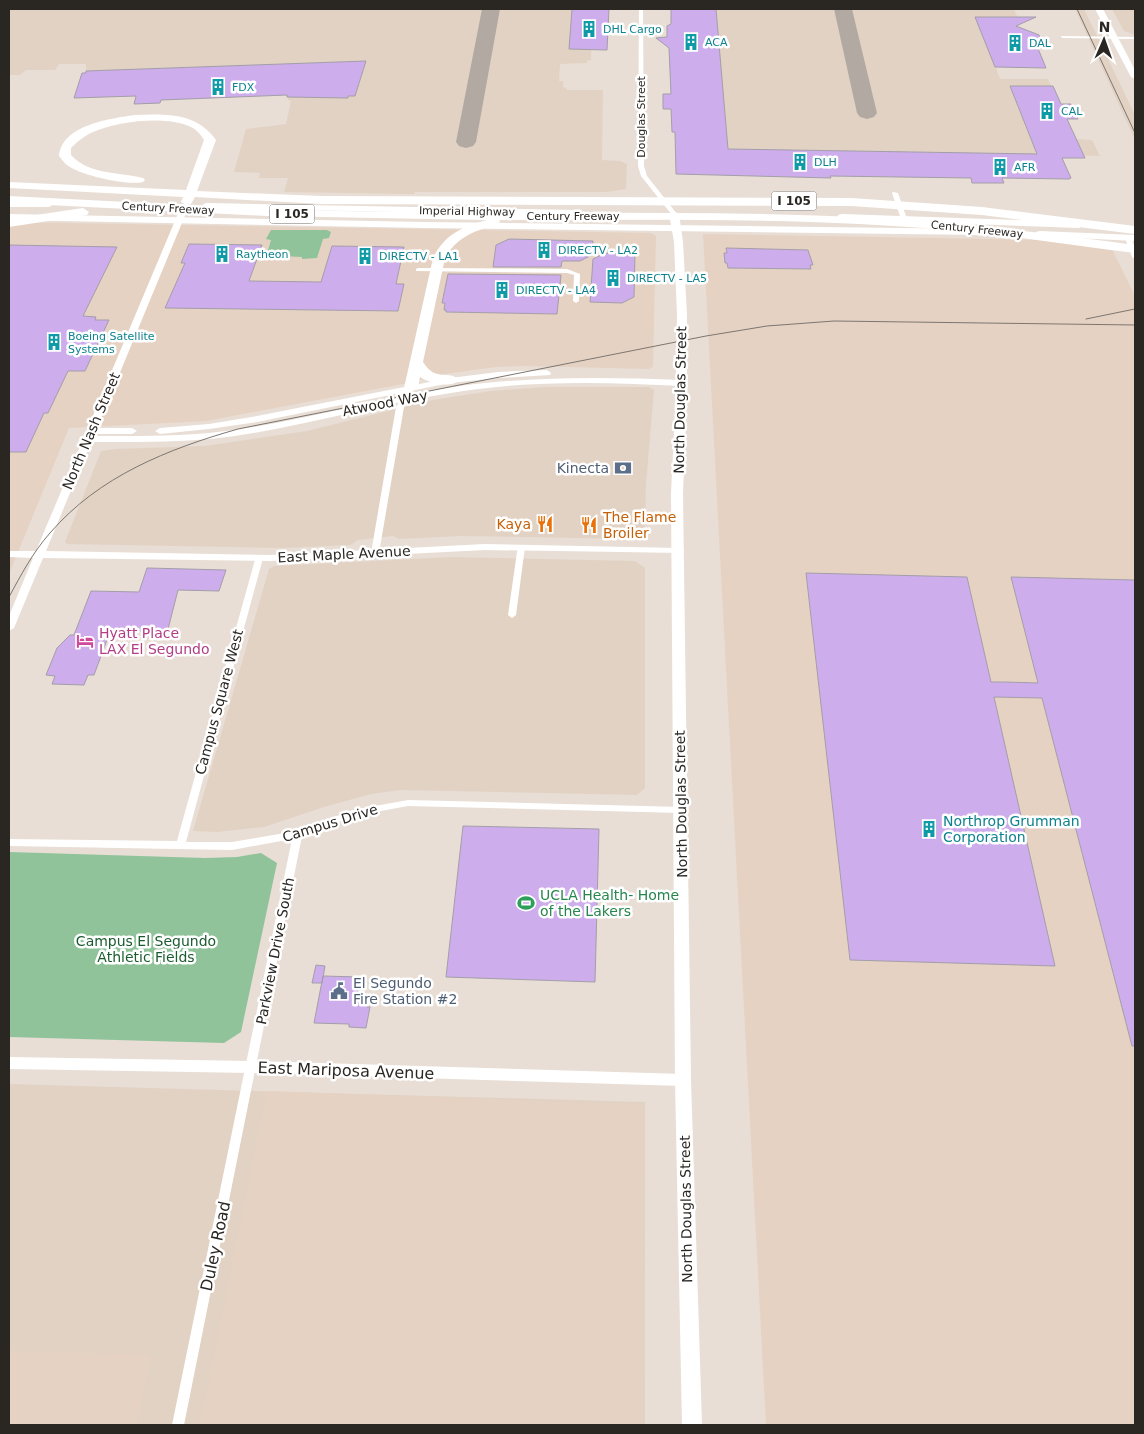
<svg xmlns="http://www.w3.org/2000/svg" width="1144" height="1434" viewBox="0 0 1144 1434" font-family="'DejaVu Sans',sans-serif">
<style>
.built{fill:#e2d2c4}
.industrial{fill:#e6d2c3}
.green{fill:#90c39a}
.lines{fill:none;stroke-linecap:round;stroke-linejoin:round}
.taxiway{fill:#b2aaa2;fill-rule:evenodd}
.building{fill:#cdadeb;stroke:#a39ea9}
.minor{fill:#fff;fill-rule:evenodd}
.tertiary{fill:#fff;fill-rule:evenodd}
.secondary{fill:#fff;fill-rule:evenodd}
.primary{fill:#fff;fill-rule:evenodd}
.motorway{fill:#fff;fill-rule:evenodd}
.tram{stroke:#7c7670;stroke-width:1}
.labels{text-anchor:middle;stroke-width:5;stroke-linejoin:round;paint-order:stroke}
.far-culture-label{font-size:11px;fill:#0d838f;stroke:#fff;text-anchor:start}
.far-street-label{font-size:11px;fill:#2a2723;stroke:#fff}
.shield{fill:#fff;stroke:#6a6865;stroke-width:1}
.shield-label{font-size:12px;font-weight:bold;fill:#2a2723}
.street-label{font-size:14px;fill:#2a2723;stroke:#fff}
.service-label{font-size:14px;fill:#4e5e75;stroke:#fff;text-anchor:end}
.food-label{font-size:14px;fill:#c56008;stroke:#fff;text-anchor:start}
.hotel-label{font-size:14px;fill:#b23c85;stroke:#fff;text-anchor:start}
.culture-label{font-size:14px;fill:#0d838f;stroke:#fff;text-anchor:start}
.leisure-label{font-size:14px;fill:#27864d;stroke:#fff;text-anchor:start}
.park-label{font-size:14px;fill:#1a5c2f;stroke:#fff}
.near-street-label{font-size:16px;fill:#2a2723;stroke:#fff}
</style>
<rect width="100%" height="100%" fill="#e8ded5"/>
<path class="built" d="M9,9H592L591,60L587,61V63L560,64L559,81H563V87L566,88L567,90H603L602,160L620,161L627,164L626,189L607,192H415L414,194L284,192L288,178H259L260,173L234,172L246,129L286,124L291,101L288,100V92L86,74V64H59L55,70H26L20,75H9Z
M707,9H1014L1018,18H977L1000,79H1048L1075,139L1092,140L1100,156L676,149L707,20Z
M1075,9H1084L1135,115V140Z
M1112,9H1135V35L1124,31Z
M545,387H649L654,390L646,484L645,532L635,539L461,536L399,539L393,536L358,540L350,545L283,548L67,544L65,542L101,451L115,449L205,446L307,431L432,400L491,391Z
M452,557L635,561L645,568V788L637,795L401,790L371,794L324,807L264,827L217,832L193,831L269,569L274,566Z
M9,1084L645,1102V1425H9Z"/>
<path class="industrial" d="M9,222L651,233L656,236L653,367L649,369L525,366L496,367L444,374L403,384L206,421L69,428L9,574Z
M703,234L1050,240L1112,249L1135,296V1425H766Z
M267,1091L643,1105L640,1425H200Z
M9,1351L151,1355L136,1425H9Z"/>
<path class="green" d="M271,230H327L331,232L329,238L323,239L317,258L302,259V257L280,256L279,259L266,257L271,240L266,239Z
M9,852L205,858L237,857L261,853L277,863L241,1032L224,1043L9,1037Z"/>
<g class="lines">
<path class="taxiway" d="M482,9H500L476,142L473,146L466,148L459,146L456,142Z
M834,9H852L877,113L874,117L867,119L860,117L857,113Z"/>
</g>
<path class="building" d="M572,9H609L607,50L569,49Z
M671,9H716L728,149L1037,154L1010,86H1053L1061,104H1071L1078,119H1067L1085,158H1062L1071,178L1069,179L1002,178L1004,183H972L971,178L830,176L831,178L676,174L675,132H672L671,109H663V94H671L669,48L656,38L667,37V26L671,24Z
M975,17H1036L1016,26L1039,35L1044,46H1037L1046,68L995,67Z
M366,61L355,96H348V98L287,97V95L161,100L160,103L134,104L136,96L74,98L82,73H86V71Z
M509,239L593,241L592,255L580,261H562L561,267H493L496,245Z
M189,244L262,245L249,281L321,282L332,246L404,247L396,284H404L398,311L165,308L185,263H181Z
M9,245L117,247L83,316L96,317L95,320H109L85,371H68L48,413H44L26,452H9Z
M726,248L808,250L813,265H810L811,269L728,268L727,263H725L724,253H727Z
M605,253L635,254L634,297L622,303L590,302L593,259Z
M448,274L561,275L557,314L446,312V310H444L445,303H442Z
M147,568L226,570L219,591L178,590L167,633L111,629L94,675H88L84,685L52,684L55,676L46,675L57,648L70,635H74L91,591L139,592Z
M806,573L967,577L991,682H1005L1038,683L1011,577L1135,580V1046H1132L1042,698L994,697L1055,966L850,960Z
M463,826L599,829L595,982L446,977Z
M316,965L325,966L322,983H312Z
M323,976L360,977L356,998H359V1000L368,1001L367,1007H370L366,1028L349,1027V1024L314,1023Z"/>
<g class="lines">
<path class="minor" d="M639,9H643L644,166L647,176L677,214L674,216L672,215L641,176L638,166Z
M1061,36L1135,37V39L1063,38L1061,37Z
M893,192L898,193L907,219L906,220L901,219L892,193Z
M1128,236C1135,240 1135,251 1135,259L1132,257L1125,238Z
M418,268L567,269L580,274L579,301L576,303L573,301L574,275L567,273L416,271V269Z
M411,386L414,388L404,407L379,553L375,555L371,553L396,407L408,388Z
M518,545H524L525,547L516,615L512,618L508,615Z
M256,556H259L263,558L186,842H232L297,831L353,810L408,800L681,807L684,808L686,810L684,812L681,813L408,806L354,816L302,836L184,1425H172L292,839L232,850L9,846V839L177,841Z"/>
<path class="tertiary" d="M182,204L189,206L97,428H132L137,431L132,434H95L94,436C140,436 187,437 233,430C310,420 384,396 460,386C535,376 608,377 683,380L687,383L683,386C607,382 532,380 457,392C382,403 309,425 235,436C187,443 139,442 91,442L46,551L270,555L485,544L679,548L683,549L684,551L683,553L485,550L270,561L43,558L14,628L9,631V616L33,558L9,557V551H36Z
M547,370L551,373L550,375L498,378L450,383L257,422L209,429L160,434L155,431L160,428L209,424L257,416L450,378L498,372Z
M9,1057L252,1061L683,1074L688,1076L690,1080L688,1084L683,1086L252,1073L9,1069Z"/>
<path class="secondary" d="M1095,9H1103L1135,70V79L1131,77Z
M674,211L679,214L683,242L687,315V392L683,493L691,1080L702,1425H682L675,1080L671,493L676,392L677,315L674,242L669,214Z"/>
<path class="primary" d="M9,201H49L54,204L49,207H9Z
M207,203L576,210L581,213L576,216L203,208V204Z
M9,214L425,222L980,229L985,232L980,235L425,228L9,220Z
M842,214L1079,222L1084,225L1079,228L838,219V215Z
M1040,231L1135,235V241L1036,236L1035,234L1036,232Z"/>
<path class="motorway" d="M134,115C166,114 196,112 216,140L197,191L321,196L851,198L982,207L1135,226V234L982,215L851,206L321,204L195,197L191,204L187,205C265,209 343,212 421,212C570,214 720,210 869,218C959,223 1047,233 1135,245V253C1076,246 1018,236 958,231C806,217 653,220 500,220L499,224C477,230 457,236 445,258L423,362C436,383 449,369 459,380C451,389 429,383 420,377L418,388L411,392L404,388L433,258C445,234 462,227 487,220L267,216L9,203V196L186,205L181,202L183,197L9,188V182L186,190L204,140C201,135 197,130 191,127C167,115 117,121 93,132C84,136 78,141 71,148V155C89,175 119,172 143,178L145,180L143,182C128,186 79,175 67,165C64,163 62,159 59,156C62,125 109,119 134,115Z
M83,208L89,212L87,215L9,227V219Z"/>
<path class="tram" d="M1077,9L1135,133
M1086,319L1135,309
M9,597C21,575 33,552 50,533C99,476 168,449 238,429L706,336L767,326L834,321L1135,325"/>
</g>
<defs>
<g id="building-bare" transform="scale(1.35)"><path d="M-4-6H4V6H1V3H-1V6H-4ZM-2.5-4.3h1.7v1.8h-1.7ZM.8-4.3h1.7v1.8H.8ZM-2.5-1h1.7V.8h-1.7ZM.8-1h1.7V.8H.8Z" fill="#0f9aa8" stroke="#fff" stroke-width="2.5" paint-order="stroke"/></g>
<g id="bank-bare" transform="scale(1.35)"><path d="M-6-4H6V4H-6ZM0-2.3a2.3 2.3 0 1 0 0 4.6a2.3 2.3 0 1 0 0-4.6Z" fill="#5c6f8a" stroke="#fff" stroke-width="2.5" paint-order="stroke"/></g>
<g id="restaurant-bare" transform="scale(1.35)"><path d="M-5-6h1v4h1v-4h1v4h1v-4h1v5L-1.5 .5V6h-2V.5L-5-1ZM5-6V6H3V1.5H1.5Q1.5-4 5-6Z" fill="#e8710a" stroke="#fff" stroke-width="2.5" paint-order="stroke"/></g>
<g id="hotel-bare" transform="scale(1.35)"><path d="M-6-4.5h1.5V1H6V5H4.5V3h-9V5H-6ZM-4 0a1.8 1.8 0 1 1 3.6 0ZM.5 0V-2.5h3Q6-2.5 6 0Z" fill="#d1479c" stroke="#fff" stroke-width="2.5" paint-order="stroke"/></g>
<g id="stadium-bare" transform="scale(1.35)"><path d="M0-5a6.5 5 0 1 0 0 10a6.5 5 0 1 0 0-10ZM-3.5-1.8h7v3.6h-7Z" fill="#2e9e5b" stroke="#fff" stroke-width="2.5" paint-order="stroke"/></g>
<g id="civic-bare" transform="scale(1.35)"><path d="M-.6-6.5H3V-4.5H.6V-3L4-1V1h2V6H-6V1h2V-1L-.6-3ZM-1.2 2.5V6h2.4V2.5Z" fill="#5c6f8a" stroke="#fff" stroke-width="2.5" paint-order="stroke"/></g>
</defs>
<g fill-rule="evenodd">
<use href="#building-bare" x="589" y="29"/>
<use href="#building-bare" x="691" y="42"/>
<use href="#building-bare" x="1015" y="43"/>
<use href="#building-bare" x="218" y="87"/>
<use href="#building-bare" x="1047" y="111"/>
<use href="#building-bare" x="800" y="162"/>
<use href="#building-bare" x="1000" y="167"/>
<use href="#building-bare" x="544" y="250"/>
<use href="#building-bare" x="222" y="254"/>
<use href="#building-bare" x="365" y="256"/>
<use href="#building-bare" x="613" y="278"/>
<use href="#building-bare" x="502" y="290"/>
<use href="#building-bare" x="54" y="342"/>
<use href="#bank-bare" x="623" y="468"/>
<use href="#restaurant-bare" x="545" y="524"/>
<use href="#restaurant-bare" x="589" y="525"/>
<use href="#hotel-bare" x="85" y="641"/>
<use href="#building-bare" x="929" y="829"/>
<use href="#stadium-bare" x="526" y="903"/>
<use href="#civic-bare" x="339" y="991"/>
</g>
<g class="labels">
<g class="far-culture-label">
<text x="603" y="33">DHL Cargo</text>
<text x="705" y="46">ACA</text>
<text x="1029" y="47">DAL</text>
<text x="232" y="91">FDX</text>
<text x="1061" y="115">CAL</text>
<text x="814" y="166">DLH</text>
<text x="1014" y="171">AFR</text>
<text x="558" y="254">DIRECTV - LA2</text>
<text x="236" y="258">Raytheon</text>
<text x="379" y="260">DIRECTV - LA1</text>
<text x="627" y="282">DIRECTV - LA5</text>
<text x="516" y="294">DIRECTV - LA4</text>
<text x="68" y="340">Boeing Satellite<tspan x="68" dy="13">Systems</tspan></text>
</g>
<g class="far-street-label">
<text transform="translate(641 117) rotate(-90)" y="4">Douglas Street</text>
<text transform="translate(168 208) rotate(3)" y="4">Century Freeway</text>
<text transform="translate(467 211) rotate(1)" y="4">Imperial Highway</text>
<text x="573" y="220">Century Freeway</text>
<text transform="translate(977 229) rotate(6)" y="4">Century Freeway</text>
</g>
<g class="shield">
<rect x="771.5" y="191.5" width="45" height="19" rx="4"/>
<rect x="269.5" y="204.5" width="45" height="19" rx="4"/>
</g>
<g class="shield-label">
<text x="794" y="205">I 105</text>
<text x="292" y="218">I 105</text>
</g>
<g class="street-label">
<text transform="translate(680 400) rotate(-89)" y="5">North Douglas Street</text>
<text transform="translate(385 403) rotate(-11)" y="5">Atwood Way</text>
<text transform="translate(91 431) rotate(-67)" y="5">North Nash Street</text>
<text transform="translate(344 554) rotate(-3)" y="5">East Maple Avenue</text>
<text transform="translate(219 702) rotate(-75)" y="5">Campus Square West</text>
<text transform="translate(681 804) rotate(-91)" y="5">North Douglas Street</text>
<text transform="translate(330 823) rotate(-17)" y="5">Campus Drive</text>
<text transform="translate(275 951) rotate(-79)" y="5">Parkview Drive South</text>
<text transform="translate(686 1209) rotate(-91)" y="5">North Douglas Street</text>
</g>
<g class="service-label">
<text x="609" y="473">Kinecta</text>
<text x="353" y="988" text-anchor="start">El Segundo<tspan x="353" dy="16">Fire Station #2</tspan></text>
</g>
<g class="food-label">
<text x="603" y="522">The Flame<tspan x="603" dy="16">Broiler</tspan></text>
<text x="531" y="529" text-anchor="end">Kaya</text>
</g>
<g class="hotel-label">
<text x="99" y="638">Hyatt Place<tspan x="99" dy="16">LAX El Segundo</tspan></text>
</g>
<g class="culture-label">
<text x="943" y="826">Northrop Grumman<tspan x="943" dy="16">Corporation</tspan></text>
</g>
<g class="leisure-label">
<text x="540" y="900">UCLA Health- Home<tspan x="540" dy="16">of the Lakers</tspan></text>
</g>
<g class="park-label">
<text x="146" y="946">Campus El Segundo<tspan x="146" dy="16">Athletic Fields</tspan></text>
</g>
<g class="near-street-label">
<text transform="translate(346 1070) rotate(2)" y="6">East Mariposa Avenue</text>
<text transform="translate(215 1246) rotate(-78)" y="6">Duley Road</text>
</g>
</g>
<rect width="1144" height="1434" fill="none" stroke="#2a2723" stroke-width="20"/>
<g transform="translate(1104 40) rotate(2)" stroke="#ffffff" stroke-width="4" paint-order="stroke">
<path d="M0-4L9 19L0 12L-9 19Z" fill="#2a2723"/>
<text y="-8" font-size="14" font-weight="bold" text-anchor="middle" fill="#2a2723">N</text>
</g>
</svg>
